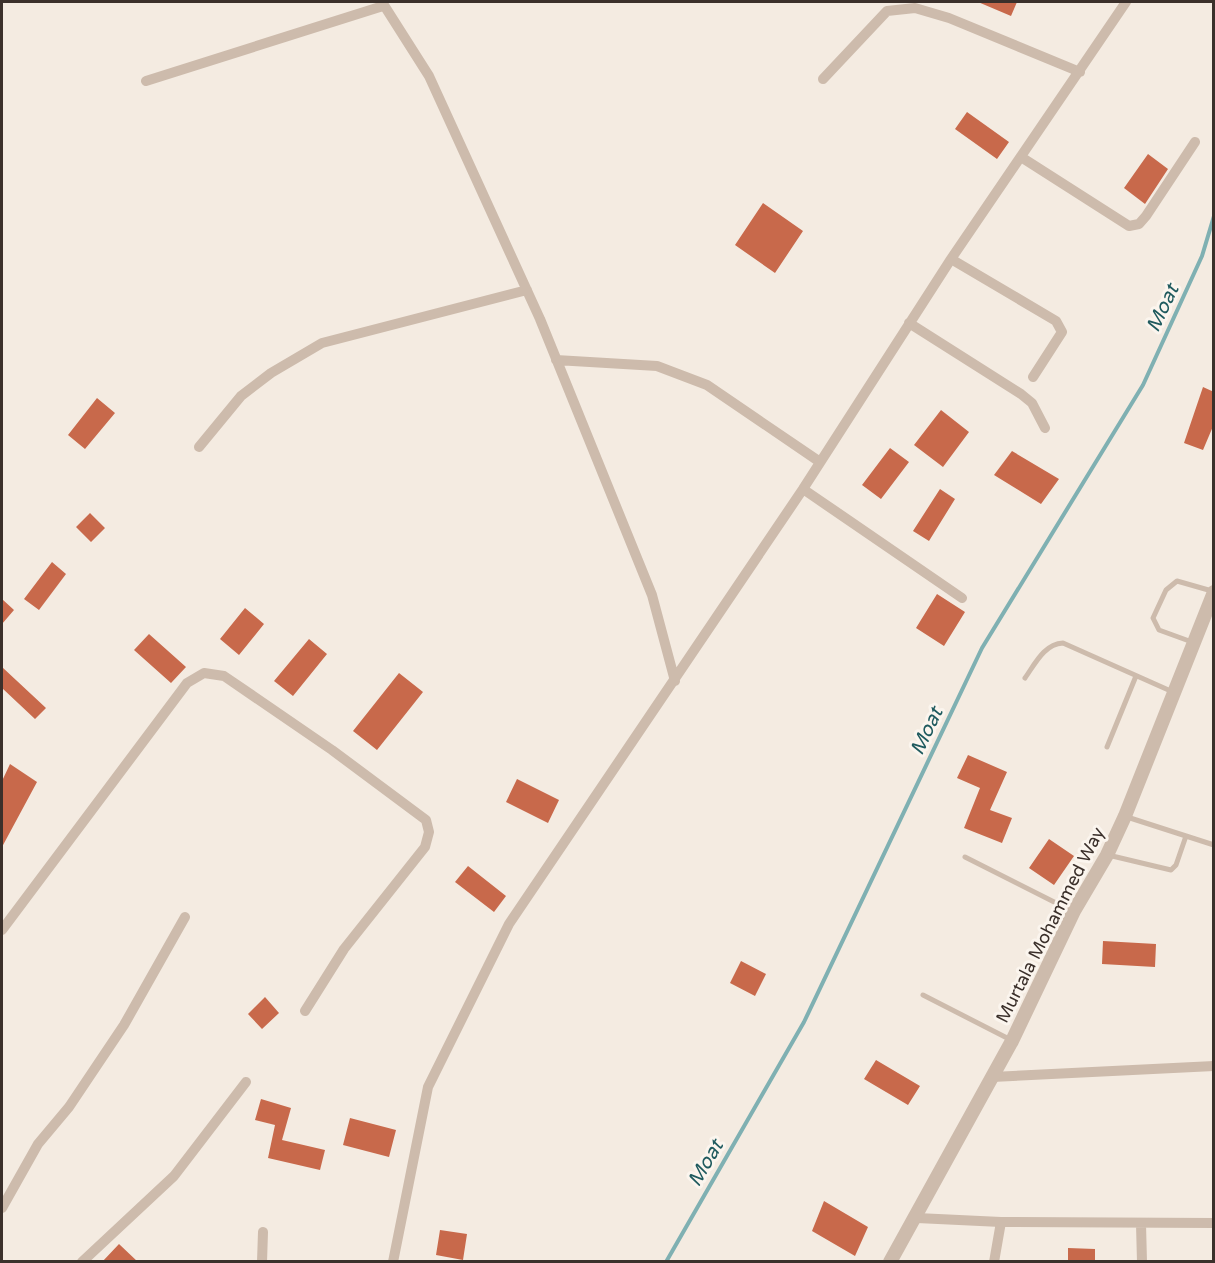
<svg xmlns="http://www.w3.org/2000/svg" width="1215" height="1263" viewBox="0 0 1215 1263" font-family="'Varela Round',sans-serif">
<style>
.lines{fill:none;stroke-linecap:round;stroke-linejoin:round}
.stream{stroke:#7fb0b2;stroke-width:4}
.building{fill:#c8694b}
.service{stroke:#cdbbac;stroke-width:5}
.minor{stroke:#cdbbac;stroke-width:10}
.tertiary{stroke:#cdbbac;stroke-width:14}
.labels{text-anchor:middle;stroke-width:6;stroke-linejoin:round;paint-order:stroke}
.street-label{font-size:18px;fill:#3b302b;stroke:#fbf5ee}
.water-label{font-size:20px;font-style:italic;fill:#1f5a5e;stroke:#fbf5ee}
</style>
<rect width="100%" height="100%" fill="#f4ebe1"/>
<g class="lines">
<path class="stream" d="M666,1262L804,1022L982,648L1143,385L1202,256L1214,216"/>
</g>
<path class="building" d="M978,2H1017L1011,16Z
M967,112L1009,142L997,159L955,129Z
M1148,154L1168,169L1145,204L1124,188Z
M763,203L803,231L775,273L735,245Z
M1203,387L1214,392V424L1203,450L1184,443Z
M97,398L115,413L85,449L68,435Z
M941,410L969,432L943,467L914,445Z
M890,448L909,462L881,499L862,485Z
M1012,451L1059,479L1041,504L994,475Z
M940,489L955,499L929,541L913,531Z
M90,513L105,528L91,542L76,527Z
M52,562L66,574L39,610L24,599Z
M937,594L965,612L944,646L916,628Z
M2,599L14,610L2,624Z
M245,608L264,624L239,655L220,639Z
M149,634L186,667L171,683L134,650Z
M309,639L327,654L293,696L274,681Z
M2,667L46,708L35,719L2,688Z
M399,673L423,692L377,750L353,731Z
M968,755L1007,772L990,810L1012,818L1002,843L964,828L980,788L957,778Z
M10,764L37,782L2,847V781Z
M517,779L559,800L548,823L506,802Z
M1049,839L1074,856L1054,885L1029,868Z
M468,866L506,896L494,912L455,882Z
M1103,941L1156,944L1155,967L1102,964Z
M741,961L766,974L755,996L730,983Z
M265,997L279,1013L262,1029L248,1014Z
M876,1060L920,1086L908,1105L864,1079Z
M261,1099L291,1108L282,1140L325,1150L320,1170L268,1158L275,1125L255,1120Z
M350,1118L396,1130L389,1157L343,1145Z
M824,1201L868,1227L855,1256L812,1231Z
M440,1230L467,1234L463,1260L436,1255Z
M119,1244L138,1262H102Z
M1068,1248L1095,1249V1262H1068Z"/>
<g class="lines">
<path class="service" d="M1192,642L1159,630L1153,618L1166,590L1177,581L1212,591
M1025,678C1035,664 1044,644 1063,643L1173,692
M1107,747L1136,676
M1127,817L1214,845
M1108,855L1171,870L1176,865L1186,836
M965,857L1072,911
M923,995L1011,1040"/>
<path class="minor" d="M382,2L429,76L540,319L652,595L675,681
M823,79L887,11L915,8L949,18L1080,72
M146,81L383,6
M1021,157L1129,226L1139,224L1146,216L1195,142
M951,259L1056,321L1062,332L1033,377
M909,323L1021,394L1032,403L1045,428
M556,360L657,366L707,385L820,462
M199,447L241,396L271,373L322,343L527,290
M803,489L962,598
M2,930L187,683L204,673L224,676L332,750L426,820L429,832L425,847L344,949L305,1011
M992,1077L1214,1066
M2,1208L38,1144L69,1107L124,1025L185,917
M917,1218L1001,1222L1214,1223
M1141,1224L1142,1262
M82,1262L174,1176L246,1082
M262,1262L263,1232
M393,1262L428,1087L509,924L803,489L951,259L1126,2
M994,1262L1001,1222"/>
<path class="tertiary" d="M890,1262L1012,1041L1074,911L1107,855L1125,816L1214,592"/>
</g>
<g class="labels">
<g class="street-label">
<text transform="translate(1050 925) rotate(-63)" y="6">Murtala Mohammed Way</text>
</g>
<g class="water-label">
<text transform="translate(1162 308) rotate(-65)" y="7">Moat</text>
<text transform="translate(926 731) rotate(-65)" y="7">Moat</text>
<text transform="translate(705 1163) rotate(-60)" y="7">Moat</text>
</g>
</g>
<rect width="1215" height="1263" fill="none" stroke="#3b302b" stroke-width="6"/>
</svg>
